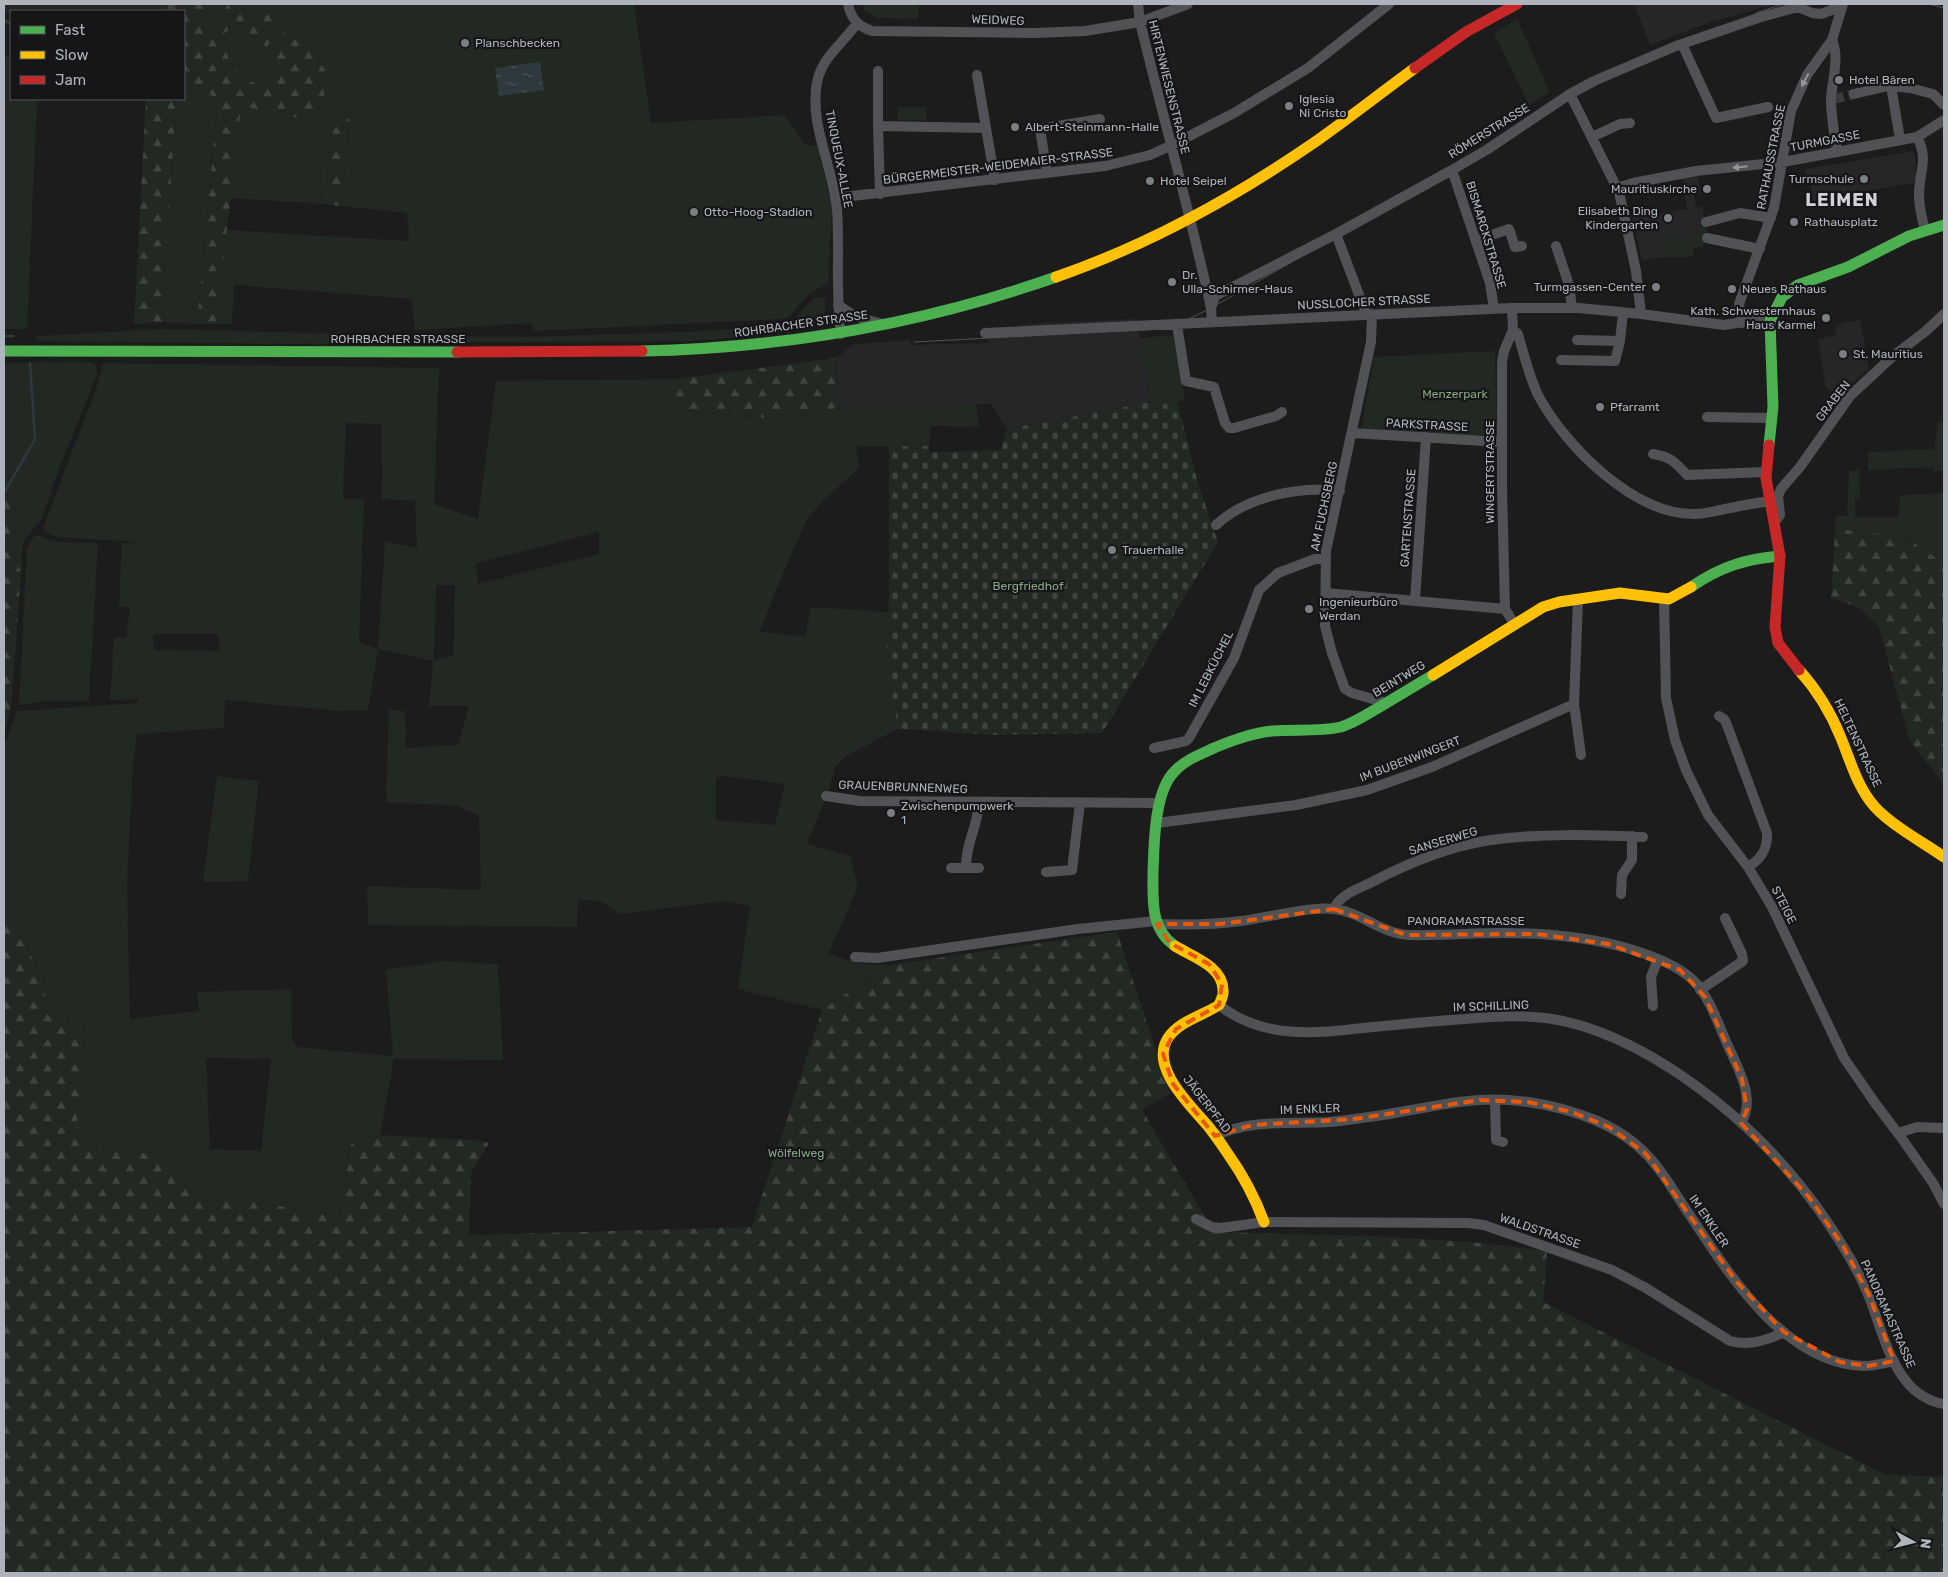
<svg xmlns="http://www.w3.org/2000/svg" width="1948" height="1577" viewBox="0 0 1948 1577" font-family="Rubik,sans-serif">
<style>
.built{fill:#262628}
.green{fill:#212922;fill-rule:evenodd}
.forest{fill:url(#forest-firs)}
.cemetery{fill:url(#cemetery-stones)}
.water{fill:url(#water-ripples)}
.lines{fill:none;stroke-linecap:round;stroke-linejoin:round}
.stream{stroke:#2e393e;stroke-width:2.5}
.street-tunnel{stroke:#393a3c;stroke-width:10;stroke-dasharray:10 5;stroke-linecap:butt}
.street{stroke:#505255;stroke-width:10}
.fast{stroke:#4caf50;stroke-width:11}
.slow{stroke:#ffc107;stroke-width:11}
.jam{stroke:#c62828;stroke-width:11}
.tram{stroke:#505253;stroke-width:1}
.oneway{fill:#92979d}
.marked{fill:none;stroke:#e8590c;stroke-width:4;stroke-dasharray:10 6;stroke-linejoin:round}
.poi-dot{fill:#7b7f84;stroke:#161618;stroke-width:2}
.labels{text-anchor:middle;stroke-width:4.5;stroke-linejoin:round;paint-order:stroke}
.street-label{font-size:12px;fill:#aeb4bc;stroke:#161618}
.poi-label{font-size:12px;fill:#aeb4bc;stroke:#161618;text-anchor:start}
.park-label{font-size:12px;fill:#88a685;stroke:#161618}
.district-label{font-size:18px;font-weight:bold;letter-spacing:1px;fill:#cfd2d8;stroke:#161618}
</style>
<defs>
<pattern id="forest-firs" width="22" height="20" patternUnits="userSpaceOnUse" patternTransform="scale(1.25)"><rect width="22" height="20" fill="#212922"/><path d="M5 1l3.5 6h-7zM16 11l3.5 6h-7z" fill="#3f4640"/></pattern>
<pattern id="cemetery-stones" width="16" height="16" patternUnits="userSpaceOnUse" patternTransform="scale(1.25)"><rect width="16" height="16" fill="#212922"/><path d="M2 7V4a2 2 0 0 1 4 0v3zM10 15v-3a2 2 0 0 1 4 0v3z" fill="#3f4640"/></pattern>
<pattern id="water-ripples" width="26" height="14" patternUnits="userSpaceOnUse" patternTransform="scale(1.25)"><rect width="26" height="14" fill="#2e393e"/><path d="M2 4q2-2 4 0t4 0M15 11q2-2 4 0t4 0" fill="none" stroke="#4a5358"/></pattern>
</defs>
<rect width="100%" height="100%" fill="#1c1c1c"/>
<path class="built" d="M1634,4H1777L1710,22L1650,45Z
M1914,151L1917,182L1826,199L1812,209L1809,194L1812,193L1810,177H1807L1805,169Z
M1698,174L1700,193L1694,194L1696,207L1702,206L1704,220L1708,224L1703,248L1695,247L1692,257H1665L1642,260L1632,217L1687,209L1682,176Z
M1136,319L1151,402L1007,429L991,404L839,408L836,358L855,344L910,340L911,345L989,343L983,330L1043,323Z
M1860,320L1869,369L1853,382L1841,396L1826,388L1818,339L1835,335L1837,325L1843,323L1845,321L1848,322Z"/>
<path class="green" d="M4,4H166L165,11H11V14L4,11Z
M209,4H232H228L212,25L205,30L199,21Z
M236,4H634L651,123L784,115L806,145L817,146L832,205L828,284C817,289 807,294 799,305C794,311 793,314 785,319L533,331L532,323L414,330L412,299L234,285L232,324H216L226,230L409,241L407,213L341,206L349,119L333,116L325,204L230,198L241,105L325,71L303,42L270,67L277,77L278,86C248,89 222,62 223,34L232,28L241,35L270,6L259,13L251,16Z
M863,4H919L918,19L876,18L864,10Z
M1517,19L1550,92L1529,105L1494,33Z
M11,55V99H37L27,329H4V58Z
M184,85L218,98L197,324L162,322L176,99H184Z
M898,107H926V120H898Z
M1708,224L1703,248L1695,247L1692,257H1665L1662,233C1684,242 1689,237 1708,224Z
M816,297L826,298L824,317L819,324L742,337L691,341L290,344L36,341L37,336L163,329L415,336L528,337L683,332L787,326L795,320L801,311Z
M1175,335L1185,400L1152,407L1139,338Z
M1495,351L1497,438L1361,430L1374,357Z
M92,362L96,365L97,375L60,466L42,518L23,542L21,571L7,542L20,509L26,504L4,492V363Z
M103,363L439,368L434,504L478,519L496,381L675,379V410L767,418L839,408L976,404L979,427L931,426L929,446H856L859,468L825,499L807,519L773,597L760,632L805,636L811,607L888,612L886,655L898,729L847,755L835,767L828,793L807,844L850,856L858,887L828,954L861,964L889,965L822,1010L738,989L750,906L725,901L620,914L604,903L578,899L577,927L368,925L367,886L481,890L479,816L458,806L386,802L389,710L405,711L406,748L458,745L469,706H429L433,661L378,649L368,710L339,711L225,700L224,728L137,734L133,764L127,885L130,1019L199,1011L197,992L291,989L292,1040L298,1047L393,1056L386,970L443,961L498,964L503,1060L394,1059L380,1135L351,1144L340,1215L196,1194L143,1153L108,1150L75,1135L85,1025L46,1013L45,982L9,913L4,915V746L17,711L138,703V699L110,700L114,638H126L130,607H119L122,543L138,542L57,537L46,533L43,528L96,389ZM346,423L381,424L382,499L415,501L417,548L385,541L378,649L359,643L364,499H343ZM599,532V554L478,584L476,563ZM436,585H455L453,656L434,661ZM153,634H218L220,651L154,650ZM725,776L785,784L775,825L716,820V778ZM206,1058L271,1059L261,1151L210,1149Z
M1944,422V470L1933,472L1934,467L1868,470V452L1934,449L1938,423Z
M1859,470L1860,497L1855,498V517H1899L1900,495L1933,494L1944,492V563L1903,536L1835,529L1836,516H1847L1849,471Z
M34,536H40C55,545 80,542 98,543L89,701H46L19,705L27,548Z
M217,776L259,781L248,881L203,882Z"/>
<path class="forest" d="M166,4H209L199,21L205,30L212,25L228,4H236L251,16L259,13L270,6L276,11L274,34L268,46L254,47L232,28L223,34C222,61 248,91 278,86C277,77 272,75 270,67C267,55 275,42 282,33H295L313,54L325,70L323,113L314,121L241,106L216,324H197L218,98L184,85V11H165Z
M146,99H176L162,322L134,324Z
M333,116L349,119L341,206L325,204Z
M836,358L839,408L767,418L675,410V379Z
M4,493L27,504L20,509L7,542L21,571L12,698L8,720L4,732Z
M1835,529L1903,536L1944,563V784L1910,741L1879,627L1858,607L1831,598Z
M9,913L45,982L46,1013L85,1025L76,1135L108,1150L143,1153L183,1172L196,1194L340,1215L351,1144L380,1135L472,1140L489,1143L471,1173L469,1235L752,1227L822,1010L889,965L1117,932L1170,1093L1142,1110L1214,1232L1371,1236L1471,1242L1547,1251L1543,1302L1884,1474L1944,1477V1573H4V915Z"/>
<path class="cemetery" d="M1177,401L1198,483L1218,542L1102,733L996,735L898,729L886,655L889,598V446H929L930,452L1001,450L1007,429L1151,402L1153,407Z"/>
<path class="water" d="M540,62L544,90L499,96L495,68Z"/>
<g class="lines">
<path class="stream" d="M174,11L175,4
M4,20L11,24
M4,336H13
M4,493L35,439L30,363"/>
<path class="street-tunnel" d="M1834,99L1854,94"/>
<path class="street" d="M848,4C851,18 857,26 872,31L1035,33L1085,31L1140,22L1188,4
M1138,4L1140,22C1163,117 1190,212 1211,308L1212,322
M1832,40C1840,58 1832,80 1831,99C1831,116 1834,133 1837,151
M1682,44L1716,118L1768,107
M977,75L986,128
M1891,86L1900,139
M1570,94L1619,192L1636,271L1641,314
M1854,94L1888,86L1910,88L1933,94L1944,105
M878,126V71
M1592,137L1620,124L1630,123
M1917,137C1929,159 1919,172 1919,195C1919,207 1922,219 1925,230
M1452,170L1490,283L1494,309
M1047,173L1040,129L1100,119
M1617,188L1633,183L1696,171L1783,162L1917,137L1944,120
M880,194L878,126L986,128L995,180
M835,198L1105,166L1150,155L1170,146L1234,113L1308,68L1389,4
M1706,222L1740,213L1771,218
M1336,234L1364,308L1365,315
M1707,238L1760,249
M1477,240L1509,229L1515,247L1522,246
M1556,246L1569,285L1572,308
M838,305L856,317L883,324
M1211,308L1215,296L1336,234L1452,170L1488,149L1570,94L1594,81L1676,46L1761,17L1798,7L1812,13L1821,14L1842,6
M1372,314L1371,342L1326,551L1325,626L1332,653L1345,689L1352,693L1386,703
M1742,323L1739,304L1774,208L1791,111L1807,75L1832,40L1843,4
M1177,325L1186,381L1214,387L1225,423L1229,428H1234L1276,416L1282,412
M1513,330L1518,334C1524,355 1529,376 1538,395C1565,446 1634,515 1695,514C1705,514 1715,511 1725,509C1740,506 1755,503 1770,501
M985,333L1512,308H1579L1641,314L1724,325L1756,320L1770,321
M841,334C835,292 840,250 837,209C833,167 809,125 817,82C823,55 843,44 857,23
M1577,340L1620,341
M1561,360L1615,361L1620,341L1623,313
M1707,417L1772,418
M1352,433L1501,442
M1653,454C1671,457 1675,462 1687,475L1766,472
M1774,523L1780,515L1778,496L1781,489L1800,467L1850,396L1892,357L1926,331L1944,314
M1216,525C1247,496 1299,486 1340,491
M1326,593L1505,609L1515,625
M1664,598L1666,698L1675,740L1686,770L1708,815L1748,867L1772,907L1844,1058L1875,1103L1900,1136L1933,1183L1944,1204
M1415,600L1426,437
M1505,609L1502,487V362L1504,351L1513,330L1512,308
M1574,704L1578,600
M1719,716L1724,719L1727,725L1767,833C1768,849 1761,859 1748,867
M1154,748L1186,741L1189,738L1234,658L1259,590L1278,573L1315,559H1326
M826,796L860,801L1159,803
M1157,823L1296,805L1367,790L1432,767L1574,704L1581,755
M951,868H979
M966,868C965,846 978,825 979,803
M1046,872L1072,870L1080,803
M1621,894L1622,875L1632,860V836
M1334,909C1339,895 1358,889 1370,883C1408,863 1449,846 1491,840C1541,833 1593,835 1643,837
M1157,924C1185,925 1213,925 1241,921C1267,918 1309,906 1334,909C1361,912 1382,934 1409,935C1440,936 1472,933 1503,933C1551,933 1600,938 1645,954C1662,960 1681,968 1694,981C1711,999 1719,1027 1729,1048C1739,1070 1756,1100 1741,1123
M855,957L877,958L1078,929L1156,921
M1700,990L1743,961L1742,954L1725,918
M1219,1005C1264,1041 1321,1033 1373,1027C1404,1024 1434,1021 1465,1019C1488,1017 1511,1015 1534,1017C1583,1020 1629,1042 1670,1068C1727,1105 1779,1154 1819,1210C1838,1237 1857,1266 1869,1297C1880,1324 1887,1358 1906,1381C1915,1393 1930,1402 1944,1404
M1653,1006L1651,977L1658,959
M1495,1100L1496,1140L1503,1142
M1898,1133L1917,1127L1944,1128
M1215,1136C1251,1119 1291,1124 1329,1122C1342,1121 1355,1119 1369,1117C1399,1113 1429,1106 1459,1102C1504,1095 1553,1103 1595,1120C1614,1128 1634,1141 1648,1156C1664,1173 1676,1195 1689,1214C1728,1273 1784,1363 1863,1366C1874,1366 1884,1363 1894,1361
M1196,1219L1212,1227L1221,1228L1264,1222L1468,1223L1484,1225L1612,1270L1646,1288L1730,1341C1748,1346 1768,1340 1784,1332"/>
<path class="fast" d="M4,351L457,352
M642,351C784,348 922,324 1056,277
M1769,445L1773,407L1770,321L1782,297L1798,285L1848,267L1909,236L1944,225
M1691,587C1720,567 1745,559 1780,556
M1175,946C1150,929 1153,899 1153,873C1154,845 1154,791 1175,771C1185,760 1201,754 1214,748C1233,740 1252,733 1272,731C1295,729 1318,732 1341,727C1354,723 1366,715 1378,708C1396,697 1415,686 1433,675"/>
<path class="slow" d="M1056,277C1148,245 1235,197 1315,142C1349,118 1382,92 1415,68
M1799,670C1817,690 1831,713 1841,738C1850,760 1856,782 1870,801C1885,822 1923,842 1944,857
M1433,675L1543,607L1559,602L1620,593L1669,599L1691,587
M1175,946C1191,956 1223,966 1223,990C1224,995 1221,1000 1219,1005C1202,1016 1179,1021 1168,1038C1149,1067 1191,1106 1208,1126C1215,1135 1222,1145 1228,1154C1243,1175 1255,1198 1264,1222"/>
<path class="jam" d="M1415,68L1466,32L1517,4
M457,352L642,351
M1769,445L1766,478L1780,556L1775,627L1778,643L1799,670"/>
<path class="tram" d="M1929,4L1944,8
M1756,13L1783,4
M914,342L1161,329L1177,325L1211,308L1480,155L1609,74L1679,44L1720,30L1762,11"/>
</g>
<defs><path id="oneway-solid" d="M-6-.8H1V-3.2L6.5 0L1 3.2V.8H-6Z" transform="scale(1.25)"/></defs>
<g class="oneway">
<use href="#oneway-solid" transform="translate(1805 80) rotate(118)"/>
<use href="#oneway-solid" transform="translate(1740 167) rotate(174)"/>
</g>
<path class="marked" d="M1334,909L1406,935L1537,934L1608,944L1680,970L1705,997L1742,1079L1747,1110L1741,1123L1809,1197L1843,1246L1869,1295L1894,1361L1868,1366L1840,1362L1784,1332L1736,1281L1646,1154L1609,1127L1572,1112L1528,1102L1480,1100L1354,1119L1252,1125L1215,1136L1173,1084L1163,1054L1176,1029L1219,1005L1222,984L1209,964L1170,943L1157,924H1220Z"/>
<g class="poi-dot">
<circle cx="465" cy="43" r="5"/>
<circle cx="1839" cy="80" r="5"/>
<circle cx="1289" cy="106" r="5"/>
<circle cx="1015" cy="127" r="5"/>
<circle cx="1864" cy="179" r="5"/>
<circle cx="1150" cy="181" r="5"/>
<circle cx="1707" cy="189" r="5"/>
<circle cx="694" cy="212" r="5"/>
<circle cx="1668" cy="218" r="5"/>
<circle cx="1794" cy="222" r="5"/>
<circle cx="1172" cy="282" r="5"/>
<circle cx="1656" cy="287" r="5"/>
<circle cx="1732" cy="289" r="5"/>
<circle cx="1826" cy="318" r="5"/>
<circle cx="1843" cy="354" r="5"/>
<circle cx="1600" cy="407" r="5"/>
<circle cx="1112" cy="550" r="5"/>
<circle cx="1309" cy="609" r="5"/>
<circle cx="891" cy="813" r="5"/>
</g>
<g class="labels">
<g class="street-label">
<text transform="translate(998 20) rotate(2)" y="4">WEIDWEG</text>
<text transform="translate(1169 87) rotate(76)" y="4">HIRTENWIESENSTRASSE</text>
<text transform="translate(1489 131) rotate(-32)" y="4">RÖMERSTRASSE</text>
<text transform="translate(1825 141) rotate(-11)" y="4">TURMGASSE</text>
<text transform="translate(1771 157) rotate(-79)" y="4">RATHAUSSTRASSE</text>
<text transform="translate(839 159) rotate(79)" y="4">TINQUEUX-ALLEE</text>
<text transform="translate(998 166) rotate(-7)" y="4">BÜRGERMEISTER-WEIDEMAIER-STRASSE</text>
<text transform="translate(1486 235) rotate(73)" y="4">BISMARCKSTRASSE</text>
<text transform="translate(1364 302) rotate(-3)" y="4">NUSSLOCHER STRASSE</text>
<text transform="translate(801 324) rotate(-8)" y="4">ROHRBACHER STRASSE</text>
<text x="398" y="343">ROHRBACHER STRASSE</text>
<text transform="translate(1833 401) rotate(-52)" y="4">GRABEN</text>
<text transform="translate(1427 425) rotate(3)" y="4">PARKSTRASSE</text>
<text transform="translate(1490 472) rotate(-90)" y="4">WINGERTSTRASSE</text>
<text transform="translate(1324 506) rotate(-78)" y="4">AM FUCHSBERG</text>
<text transform="translate(1408 518) rotate(-86)" y="4">GARTENSTRASSE</text>
<text transform="translate(1211 669) rotate(-63)" y="4">IM LEBKÜCHEL</text>
<text transform="translate(1399 679) rotate(-31)" y="4">BEINTWEG</text>
<text transform="translate(1858 743) rotate(65)" y="4">HELTENSTRASSE</text>
<text transform="translate(1410 759) rotate(-21)" y="4">IM BUBENWINGERT</text>
<text transform="translate(903 787) rotate(2)" y="4">GRAUENBRUNNENWEG</text>
<text transform="translate(1443 841) rotate(-17)" y="4">SANSERWEG</text>
<text transform="translate(1784 905) rotate(63)" y="4">STEIGE</text>
<text x="1466" y="925">PANORAMASTRASSE</text>
<text transform="translate(1491 1006) rotate(-2)" y="4">IM SCHILLING</text>
<text transform="translate(1207 1104) rotate(52)" y="4">JÄGERPFAD</text>
<text transform="translate(1310 1109) rotate(-2)" y="4">IM ENKLER</text>
<text transform="translate(1709 1221) rotate(56)" y="4">IM ENKLER</text>
<text transform="translate(1540 1231) rotate(19)" y="4">WALDSTRASSE</text>
<text transform="translate(1888 1314) rotate(66)" y="4">PANORAMASTRASSE</text>
</g>
<g class="poi-label">
<text x="475" y="47">Planschbecken</text>
<text x="1849" y="84">Hotel Bären</text>
<text x="1299" y="103">Iglesia<tspan x="1299" dy="14">Ni Cristo</tspan></text>
<text x="1025" y="131">Albert-Steinmann-Halle</text>
<text x="1854" y="183" text-anchor="end">Turmschule</text>
<text x="1160" y="185">Hotel Seipel</text>
<text x="1697" y="193" text-anchor="end">Mauritiuskirche</text>
<text x="1658" y="215" text-anchor="end">Elisabeth Ding<tspan x="1658" dy="14">Kindergarten</tspan></text>
<text x="704" y="216">Otto-Hoog-Stadion</text>
<text x="1804" y="226">Rathausplatz</text>
<text x="1182" y="279">Dr.<tspan x="1182" dy="14">Ulla-Schirmer-Haus</tspan></text>
<text x="1646" y="291" text-anchor="end">Turmgassen-Center</text>
<text x="1742" y="293">Neues Rathaus</text>
<text x="1816" y="315" text-anchor="end">Kath. Schwesternhaus<tspan x="1816" dy="14">Haus Karmel</tspan></text>
<text x="1853" y="358">St. Mauritius</text>
<text x="1610" y="411">Pfarramt</text>
<text x="1122" y="554">Trauerhalle</text>
<text x="1319" y="606">Ingenieurbüro<tspan x="1319" dy="14">Werdan</tspan></text>
<text x="901" y="810">Zwischenpumpwerk<tspan x="901" dy="14">1</tspan></text>
</g>
<g class="park-label">
<text x="1455" y="398">Menzerpark</text>
<text x="1028" y="590">Bergfriedhof</text>
<text x="796" y="1157">Wölfelweg</text>
</g>
<g class="district-label">
<text x="1842" y="206">LEIMEN</text>
</g>
</g>
<rect width="1948" height="1577" fill="none" stroke="#aeb4bc" stroke-width="10"/>
<rect x="10" y="10" width="175" height="90" fill="#161618" stroke="#53555a"/>
<rect x="20" y="26" width="25" height="8" fill="#4caf50" stroke="#53555a"/>
<text x="55" y="35" font-size="15" fill="#aeb4bc">Fast</text>
<rect x="20" y="51" width="25" height="8" fill="#ffc107" stroke="#53555a"/>
<text x="55" y="60" font-size="15" fill="#aeb4bc">Slow</text>
<rect x="20" y="76" width="25" height="8" fill="#c62828" stroke="#53555a"/>
<text x="55" y="85" font-size="15" fill="#aeb4bc">Jam</text>
<g transform="translate(1913 1542) rotate(97)" stroke="#161618" stroke-width="4" paint-order="stroke">
<path d="M0-4L9 19L0 12L-9 19Z" fill="#aeb4bc"/>
<text y="-8" font-size="14" font-weight="bold" text-anchor="middle" fill="#aeb4bc">N</text>
</g>
</svg>
